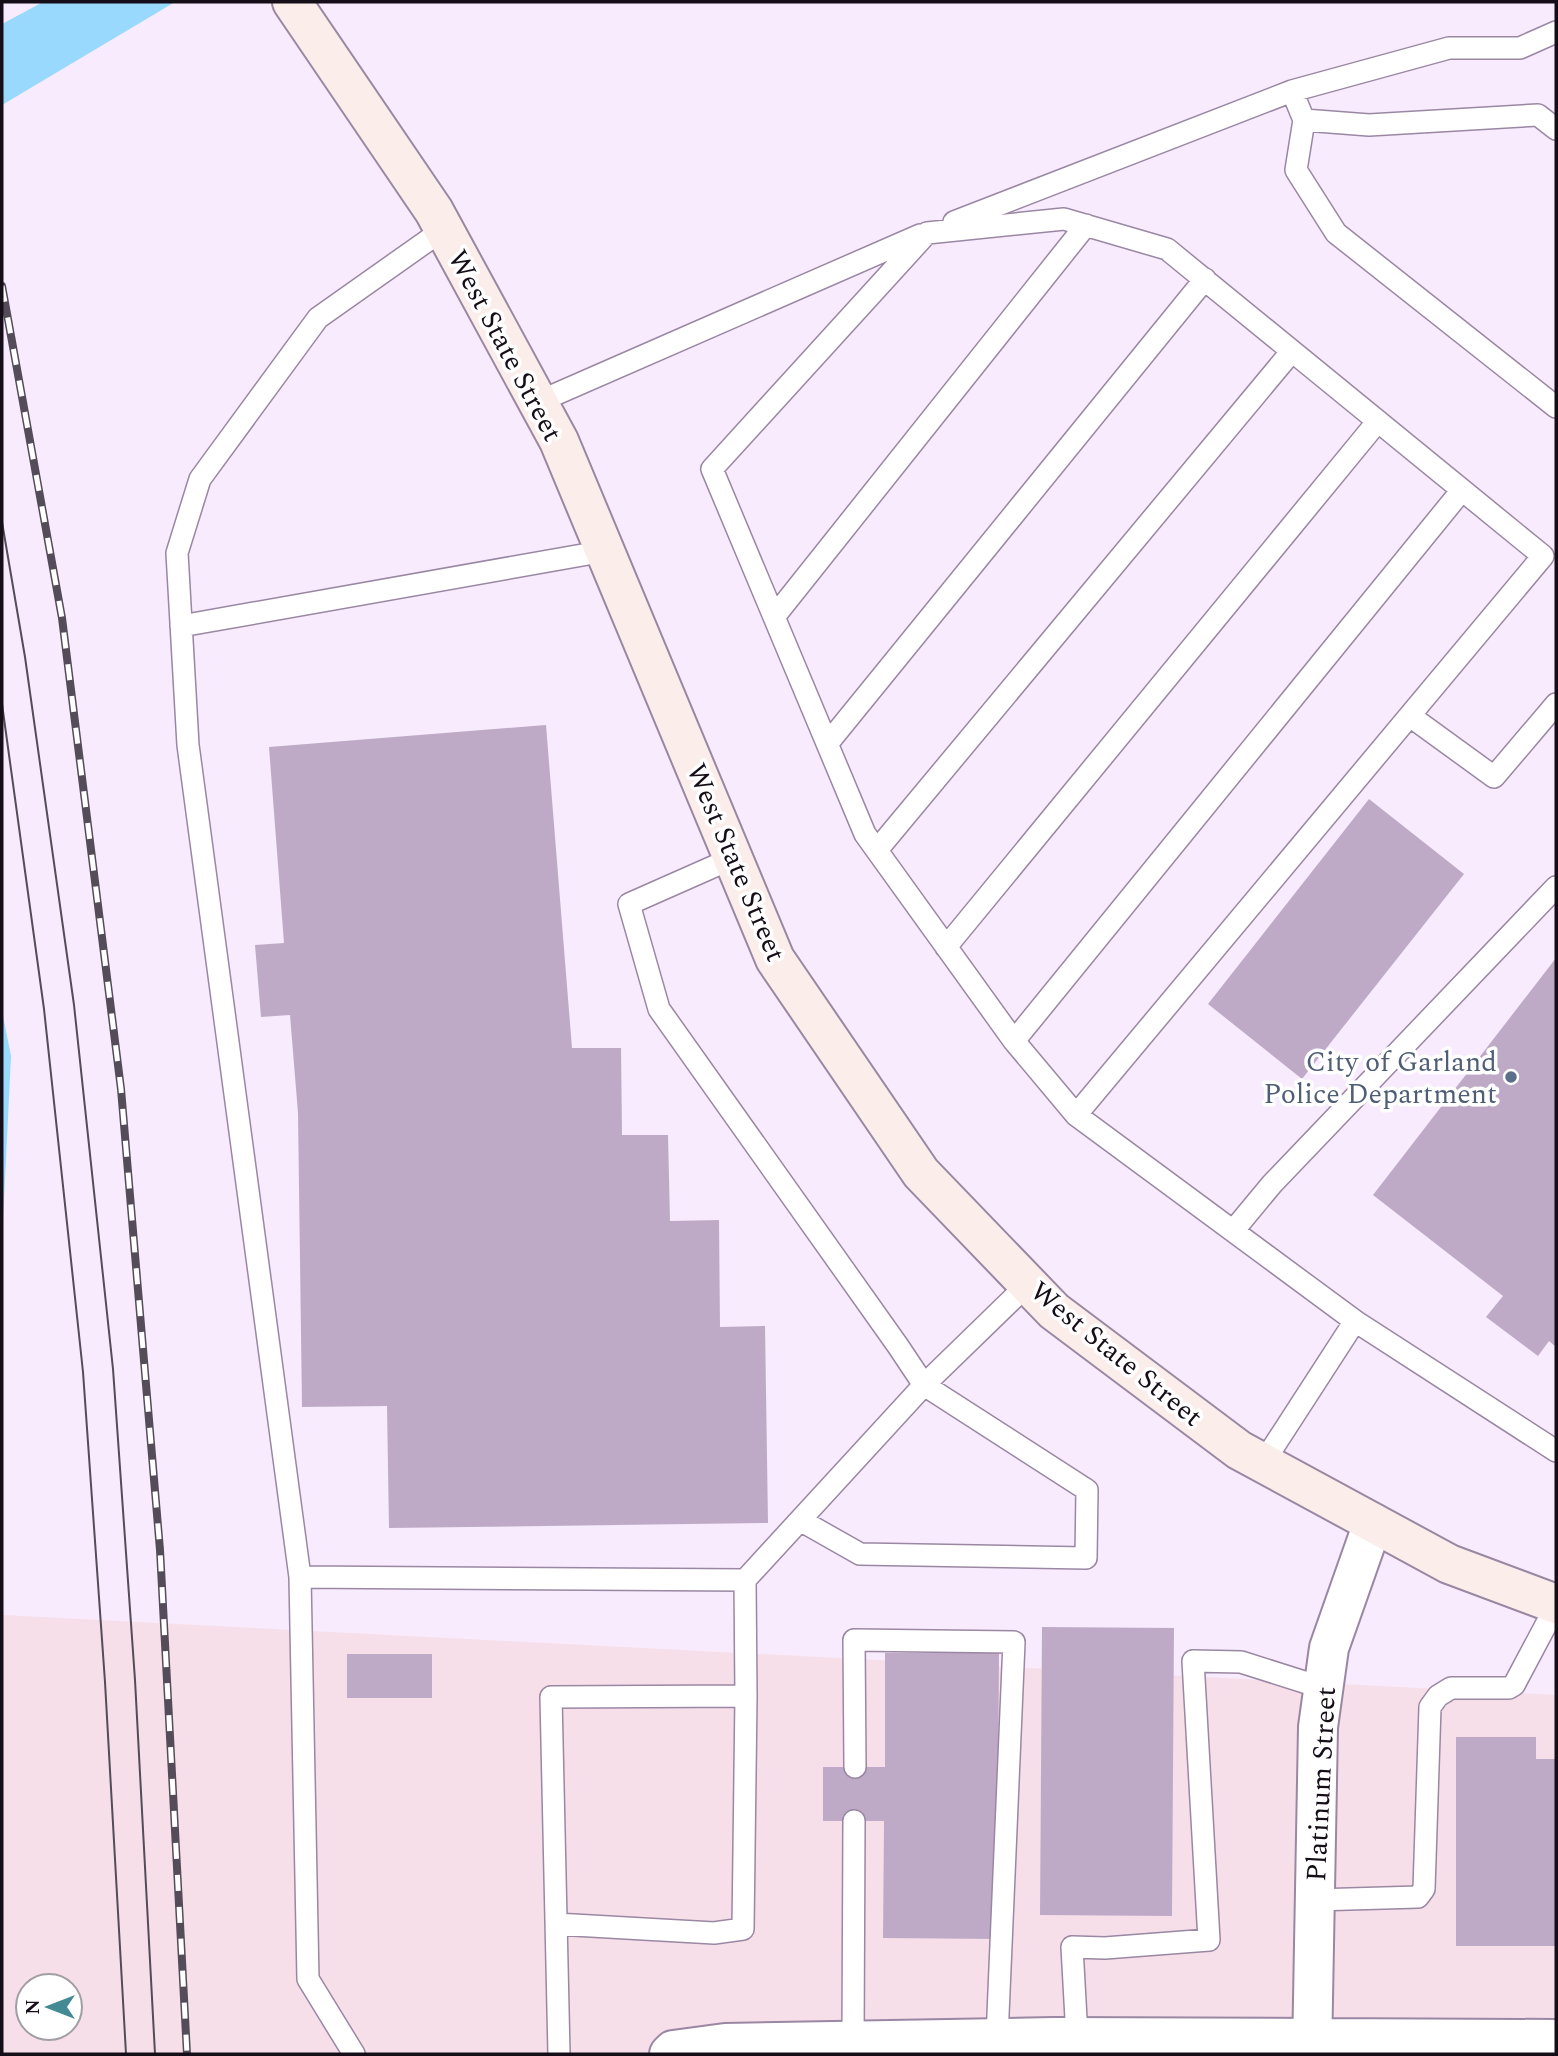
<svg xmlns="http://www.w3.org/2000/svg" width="1558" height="2056" viewBox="0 0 1558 2056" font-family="Spectral,serif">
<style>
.industrial{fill:#f7dfe9;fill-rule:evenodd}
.water{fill:#98d9fd}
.building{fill:#beaac6}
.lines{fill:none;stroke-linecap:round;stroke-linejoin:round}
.lane-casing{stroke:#9a87a3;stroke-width:24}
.street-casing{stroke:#9a87a3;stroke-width:42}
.secondary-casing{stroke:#9a87a3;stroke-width:42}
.lane{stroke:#fff;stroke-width:21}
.street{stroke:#fff;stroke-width:38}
.secondary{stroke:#fbedea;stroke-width:38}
.tram{stroke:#544c58;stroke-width:2}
.rail-casing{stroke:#544c58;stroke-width:8}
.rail{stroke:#fff;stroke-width:5;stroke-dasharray:16;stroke-linecap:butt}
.service-dot{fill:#5c6f8a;stroke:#fff;stroke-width:2.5}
.labels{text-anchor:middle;stroke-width:7;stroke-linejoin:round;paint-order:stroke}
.street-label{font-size:28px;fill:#150e18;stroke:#fff}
.service-label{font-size:28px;fill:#4e5e75;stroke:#fff;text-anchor:end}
</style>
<rect width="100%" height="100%" fill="#f8ebfd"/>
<path class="industrial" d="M2,1615L1556,1695V2054H2ZM28,1986H70V2028H28Z"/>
<path class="water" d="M43,2H175L2,105V24Z
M2,1011L11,1056L2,1240Z"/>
<path class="building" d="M546,725L572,1048H621L622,1135H668L670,1221L719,1220L720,1327L765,1326L768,1523L389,1528L387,1406L302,1407L298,1113L290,1015L261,1017L255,945L284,943L269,747Z
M1369,799L1464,874L1302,1079L1208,1004Z
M1556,958V1347L1549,1341L1538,1356L1486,1317L1503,1296L1373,1195Z
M1042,1627L1174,1628L1172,1916L1040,1915Z
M885,1653H999L997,1939L883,1938L884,1821H823V1767H885Z
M347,1654H432V1698H347Z
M1456,1737H1536V1759H1556V1946H1456Z"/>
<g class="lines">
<g class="lane-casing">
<path id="lane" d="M1556,32L1520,48H1449L1292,91L1304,120L1296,170L1336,233L1556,407
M1304,120L1369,125L1538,115L1556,129
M954,222L1292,91
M444,229L318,318L200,479L177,553L188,745L300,1577L745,1580L924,1385L1087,1490L1086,1558L860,1554L800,1520
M538,402L920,235
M774,617L1086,225
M181,626L605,551
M1410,716L1494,777L1556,704
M828,743L1205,279
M877,850L1292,351
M733,858L629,904L659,1009L898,1346L924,1385L1028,1284
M946,947L1378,421
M1014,1041L1462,490
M1076,1115L1543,556L1167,249L1064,219L927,233L712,469L865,834L1014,1041L1076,1115L1355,1321L1263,1463
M1233,1231L1272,1184L1556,887
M1355,1321L1556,1451
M300,1577L308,1979L354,2054
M855,1767L854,1640L1014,1642L997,2038
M1315,1900L1418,1897L1424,1889L1430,1707L1438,1696L1451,1688H1509L1514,1685L1556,1606
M556,1924L714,1933L743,1929L746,1696
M1077,2037L1072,1947L1105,1948L1209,1940L1193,1661L1241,1662L1323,1688
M853,2041L854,1821
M559,2054L551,1697L746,1696L745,1580"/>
</g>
<g class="street-casing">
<path id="street" d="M669,2054L673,2050L725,2043L1054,2037L1556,2039
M1312,2054L1318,1727L1329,1648L1373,1523"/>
</g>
<g class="secondary-casing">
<path id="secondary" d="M292,2L434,211L559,441L775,959L921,1173L1054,1311L1239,1450L1449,1564L1556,1604"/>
</g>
<use href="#lane" class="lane"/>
<use href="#street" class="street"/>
<use href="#secondary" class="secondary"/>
<path class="tram" d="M2,522L25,657L74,1005L113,1369L135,1680L155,2054
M2,704L44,1009L83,1372L105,1682L126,2054"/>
<g class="rail-casing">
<path id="rail" d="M2,286L62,618L121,1089L160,1550L187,2054"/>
</g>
<use href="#rail" class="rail"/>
</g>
<circle class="service-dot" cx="1511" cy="1077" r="7"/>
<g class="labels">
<g class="street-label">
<text transform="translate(506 345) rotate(62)" y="10">West State Street</text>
<text transform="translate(737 862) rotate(67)" y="10">West State Street</text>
<text transform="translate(1117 1353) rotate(39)" y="10">West State Street</text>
<text transform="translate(1320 1784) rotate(-87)" y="10">Platinum Street</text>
</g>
<g class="service-label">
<text x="1497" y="1071">City of Garland<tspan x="1497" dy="32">Police Department</tspan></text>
</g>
</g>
<rect width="1558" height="2056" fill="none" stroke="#150e18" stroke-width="7"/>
<g transform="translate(49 2007) rotate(270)"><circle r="33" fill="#ffffff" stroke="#a19fa3" stroke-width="2"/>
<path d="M0-5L12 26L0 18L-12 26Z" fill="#438a94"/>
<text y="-10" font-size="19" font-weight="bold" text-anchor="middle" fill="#150e18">N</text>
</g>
</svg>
